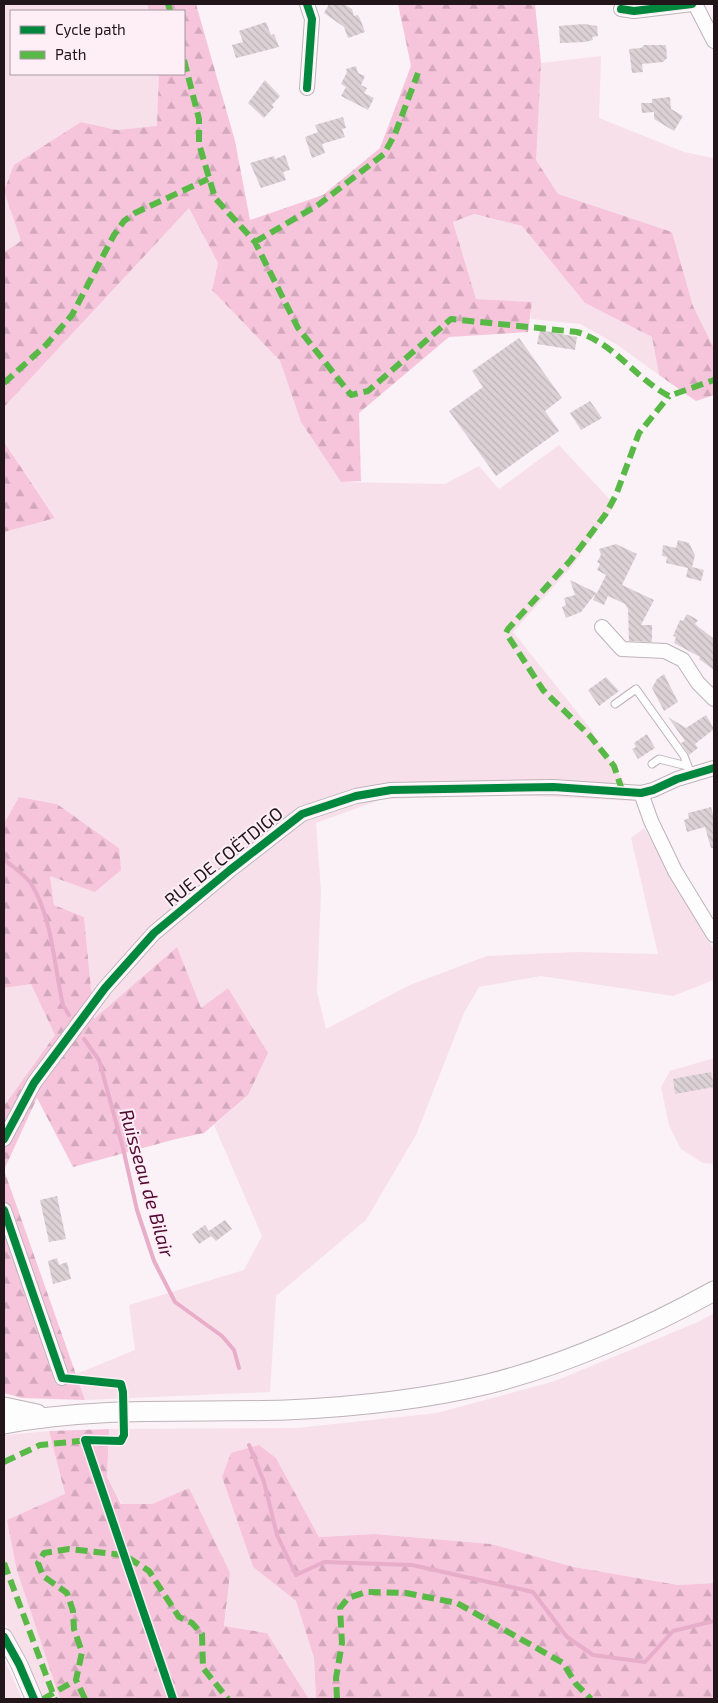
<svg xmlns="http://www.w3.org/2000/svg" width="718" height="1703" viewBox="0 0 718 1703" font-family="'Exo 2',sans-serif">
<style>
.green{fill:#f8e0ea}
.forest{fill:url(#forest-firs)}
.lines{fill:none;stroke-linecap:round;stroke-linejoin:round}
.stream{stroke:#e8adc8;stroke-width:4}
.building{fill:url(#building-back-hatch)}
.service-casing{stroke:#bdb3b8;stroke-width:9}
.minor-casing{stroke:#bdb3b8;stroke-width:16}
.tertiary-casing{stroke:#bdb3b8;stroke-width:18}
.secondary-casing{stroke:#bdb3b8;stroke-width:21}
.service{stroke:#fefdfe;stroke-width:7}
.minor{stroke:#fefdfe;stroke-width:14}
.tertiary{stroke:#fefdfe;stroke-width:16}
.secondary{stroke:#fefdfe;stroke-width:19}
.quiet{stroke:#58b947;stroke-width:6;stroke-dasharray:12 6;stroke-linecap:butt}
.cycleway-casing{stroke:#fdeff5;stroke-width:11}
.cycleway{stroke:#00873e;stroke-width:8}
.labels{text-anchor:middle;stroke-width:4;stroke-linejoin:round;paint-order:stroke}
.street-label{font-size:18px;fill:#22161b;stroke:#fdeff5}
.water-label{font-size:19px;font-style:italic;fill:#520933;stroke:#fdeff5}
</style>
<defs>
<pattern id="forest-firs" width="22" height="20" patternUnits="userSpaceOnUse" patternTransform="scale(1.25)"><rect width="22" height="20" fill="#f6c5dc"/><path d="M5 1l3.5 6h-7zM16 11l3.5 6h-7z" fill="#d3a8bc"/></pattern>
<pattern id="building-back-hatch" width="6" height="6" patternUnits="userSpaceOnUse" patternTransform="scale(1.25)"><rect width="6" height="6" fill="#dcd2d6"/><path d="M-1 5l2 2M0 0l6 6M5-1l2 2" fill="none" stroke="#bcb4b7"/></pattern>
</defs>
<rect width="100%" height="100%" fill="#faf2f6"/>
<path class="green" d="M4,4H147L149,11H11V74H159L158,127L117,130L81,122L4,191L21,241L4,252Z
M601,56L599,118L684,152L714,158V348L693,306L672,232L557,194L535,159L541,63Z
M189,207L218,263L212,290L280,361L301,422L341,482L445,484L479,466L499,489L559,445L615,505L573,565L513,632L590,728L636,801L512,795L382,799L316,823L321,891L317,992L326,1029L410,985L487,956L576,952L658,954L631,838L644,828L714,950V980L673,996L541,976L479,987L464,1013L416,1135L366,1220L276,1296L270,1392L85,1400L76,1374L135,1350L129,1305L244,1270L262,1236L214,1125L248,1095L228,988L202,1008L94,1020L84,917L54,905L50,875L119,848L57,804L19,797L4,823V532L55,517L4,442V407Z
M473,214L522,226L585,303L652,337L659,375L616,344L580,324L531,319V302L476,299L453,222Z
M31,983L55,1035L4,1106V988Z
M714,1058V1164L703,1163L681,1149L669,1125L661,1087L670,1071Z
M714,1313V1583L678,1585L574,1567L491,1544L375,1534L319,1537L276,1458L222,1477L253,1567L296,1601L314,1658L316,1699H309L267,1633L224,1626L227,1607L189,1488L152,1504H122L107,1477L109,1429L296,1428L437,1413L555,1381L698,1322Z
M49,1431L65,1495L17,1571L60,1699H42L4,1621V1435Z
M4,1658L22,1699H4Z"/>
<path class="forest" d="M147,4H196L235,141L250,220L323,195L380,148L411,66L398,4H535L541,63L536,160L558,194L672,232L693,306L714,348V395L696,401L659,375L652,337L585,303L522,226L474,214L453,222L476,299L532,302L528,332L449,337L359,413L361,481L341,482L301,422L280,361L212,290L218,263L189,208L4,407V252L21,241L4,191L14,165L81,122L117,130L157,126L159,74H184V11H149Z
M4,442L55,518L4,532Z
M19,797L57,804L119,848L121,870L95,892L50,876L54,905L84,917L94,1019L177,947L201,1008L228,988L268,1053L248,1095L204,1133L176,1139L73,1167L37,1098L4,1170L85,1400L22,1398L4,1393V1106L55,1035L31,984L4,988V823Z
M109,1429L107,1477L121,1504H152L189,1488L230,1573L224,1626L267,1633L309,1699H60L17,1571L7,1520L65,1494L49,1431Z
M259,1445L276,1458L319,1537L375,1534L491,1544L574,1567L678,1585L714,1583V1699H316L314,1658L296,1601L253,1567L222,1477L231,1453Z"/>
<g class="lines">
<path class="stream" d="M4,859C12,867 26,875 32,885C53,921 54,966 63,1005L69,1015
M84,1039L99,1060L123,1148L137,1210L154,1261L175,1302L222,1336L234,1350L239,1368
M249,1445L264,1482L277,1535L296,1575L324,1562L412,1565L533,1592L567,1637L593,1655L645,1662L673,1631L714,1621"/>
</g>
<path class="building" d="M329,4H344L352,9L354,16L358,15L361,21L365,32L348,38L344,27L324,13Z
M266,22L271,35L274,34L279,47L236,58L232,45L243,42L239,31Z
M584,24L597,26L598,36L592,37L593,40L585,42L560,43L559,26Z
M644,45H666L667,58L663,62L642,64L643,72L632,73L629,49L641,48Z
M356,66L358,73L365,76L361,85L367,88L364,93L374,98L368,110L341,96L346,87L341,84L347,72L346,69Z
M265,80L280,96L272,105L274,107L264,118L248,103Z
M670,97L671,109L683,116L674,131L654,119V112L642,113L641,103H652V99Z
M343,117L346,128L342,129L345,137L322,144L325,153L312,158L305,137L318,132L315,125Z
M285,155L290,170L283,172L286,180L261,188L250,163L274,156L275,159Z
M540,330L577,337L575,350L537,344Z
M519,338L562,398L545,411L559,431L496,476L449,411L483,387L472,371Z
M590,401L602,418L581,430L570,413Z
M678,540L689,543L695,555L692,567L704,570L701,581L686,577L688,568L666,563L667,557L662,556L663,545L676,548Z
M616,544L637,554L622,585L654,600L641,625H652V642L629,641L628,609L625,604L608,596L604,605L593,600L596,593L581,612L566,618L562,607L566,605L564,598L575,595L570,580L597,593L606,575L597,570L600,564L597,562L601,555L599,549Z
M687,614L698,620L695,624L714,639V670L699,659L700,657L674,643L676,637L673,636L680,620L683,621Z
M664,674L678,702L664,711L652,688L657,679Z
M606,677L619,691L599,706L588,690Z
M706,715L714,729L695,744L698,748L689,755L681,743L685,741L668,717L686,728Z
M647,734L655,748L638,759L632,749L636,747L634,743Z
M711,807L714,818V848H711L705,827L687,832L684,820L689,818L688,813Z
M711,1072L714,1087L675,1094L673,1079Z
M57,1196L66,1239L49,1242L40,1200Z
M225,1220L232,1229L216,1241L211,1236L199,1244L192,1234L205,1225L209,1231Z
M57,1258L59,1265L67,1262L71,1279L53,1284L48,1261Z"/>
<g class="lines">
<g class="service-casing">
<path id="service" d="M615,704L636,689L684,756L691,774
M652,764L659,759L687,766"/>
</g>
<g class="minor-casing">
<path id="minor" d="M695,4L714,41
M621,9L634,11L692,4
M307,88L312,19L307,4
M602,627L622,649L665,651L683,660L698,683L714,699
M641,793L651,821L675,871L714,935
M4,1139L34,1083L105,988L154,933L230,870L302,814L356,796L391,790L553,787L641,793L653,790L677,779L714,768
M4,1210L62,1378"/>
</g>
<g class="tertiary-casing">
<path id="tertiary" d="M4,1637L19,1664L34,1699"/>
</g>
<g class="secondary-casing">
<path id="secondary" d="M4,1407L37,1414
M4,1424C96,1406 193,1413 286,1410C354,1407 422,1400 488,1384C567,1364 643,1330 714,1291"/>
</g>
<use href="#service" class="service"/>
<use href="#minor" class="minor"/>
<use href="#tertiary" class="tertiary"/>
<use href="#secondary" class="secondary"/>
<path class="quiet" d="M168,4L170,11
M184,60L199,119V144L215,198L255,242L298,328L351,395L368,391L451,319L577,332C614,343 636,379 669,396L714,380
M255,242L318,205L384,154L395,134L418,73
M4,383L46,345L72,315L114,235L124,221L135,213L208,179
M622,790L614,766L590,736L543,690L506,633L508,629L570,561L605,515L616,495L639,433L669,396
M4,1462L40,1445L90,1440
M4,1563L55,1699
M43,1699L76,1680
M85,1699L76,1680L82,1652L74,1629L73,1611L67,1593L43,1576L38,1563L44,1553L69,1549L124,1555L149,1571L179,1617L192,1623L202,1634L203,1668L228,1699
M337,1699L336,1678L342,1643L340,1608L348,1598L366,1592L406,1593L457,1603L563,1663L576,1684L591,1699"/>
<g class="cycleway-casing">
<path id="cycleway" d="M621,9L634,11L692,4
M307,88L312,19L307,4
M4,1139L34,1083L105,988L154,933L230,870L302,814L356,796L391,790L553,787L641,793L653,790L677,779L714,768
M4,1210L62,1378L121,1384L123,1392L124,1435L121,1441L85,1440L173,1699
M4,1637L19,1664L34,1699"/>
</g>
<use href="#cycleway" class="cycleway"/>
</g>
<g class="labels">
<g class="street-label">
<text transform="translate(224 857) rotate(-39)" y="6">RUE DE COËTDIGO</text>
</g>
<g class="water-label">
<text transform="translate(147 1183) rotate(74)" y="7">Ruisseau de Bilair</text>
</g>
</g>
<rect width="718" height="1703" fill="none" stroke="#22161b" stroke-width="10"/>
<rect x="10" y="10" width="175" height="65" fill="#fdeff5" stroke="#a5989e"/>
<rect x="20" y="26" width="25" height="8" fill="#00873e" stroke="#a5989e"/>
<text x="55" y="35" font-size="15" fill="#22161b">Cycle path</text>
<rect x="20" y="51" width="25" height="8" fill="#58b947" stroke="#a5989e"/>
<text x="55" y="60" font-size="15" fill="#22161b">Path</text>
</svg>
